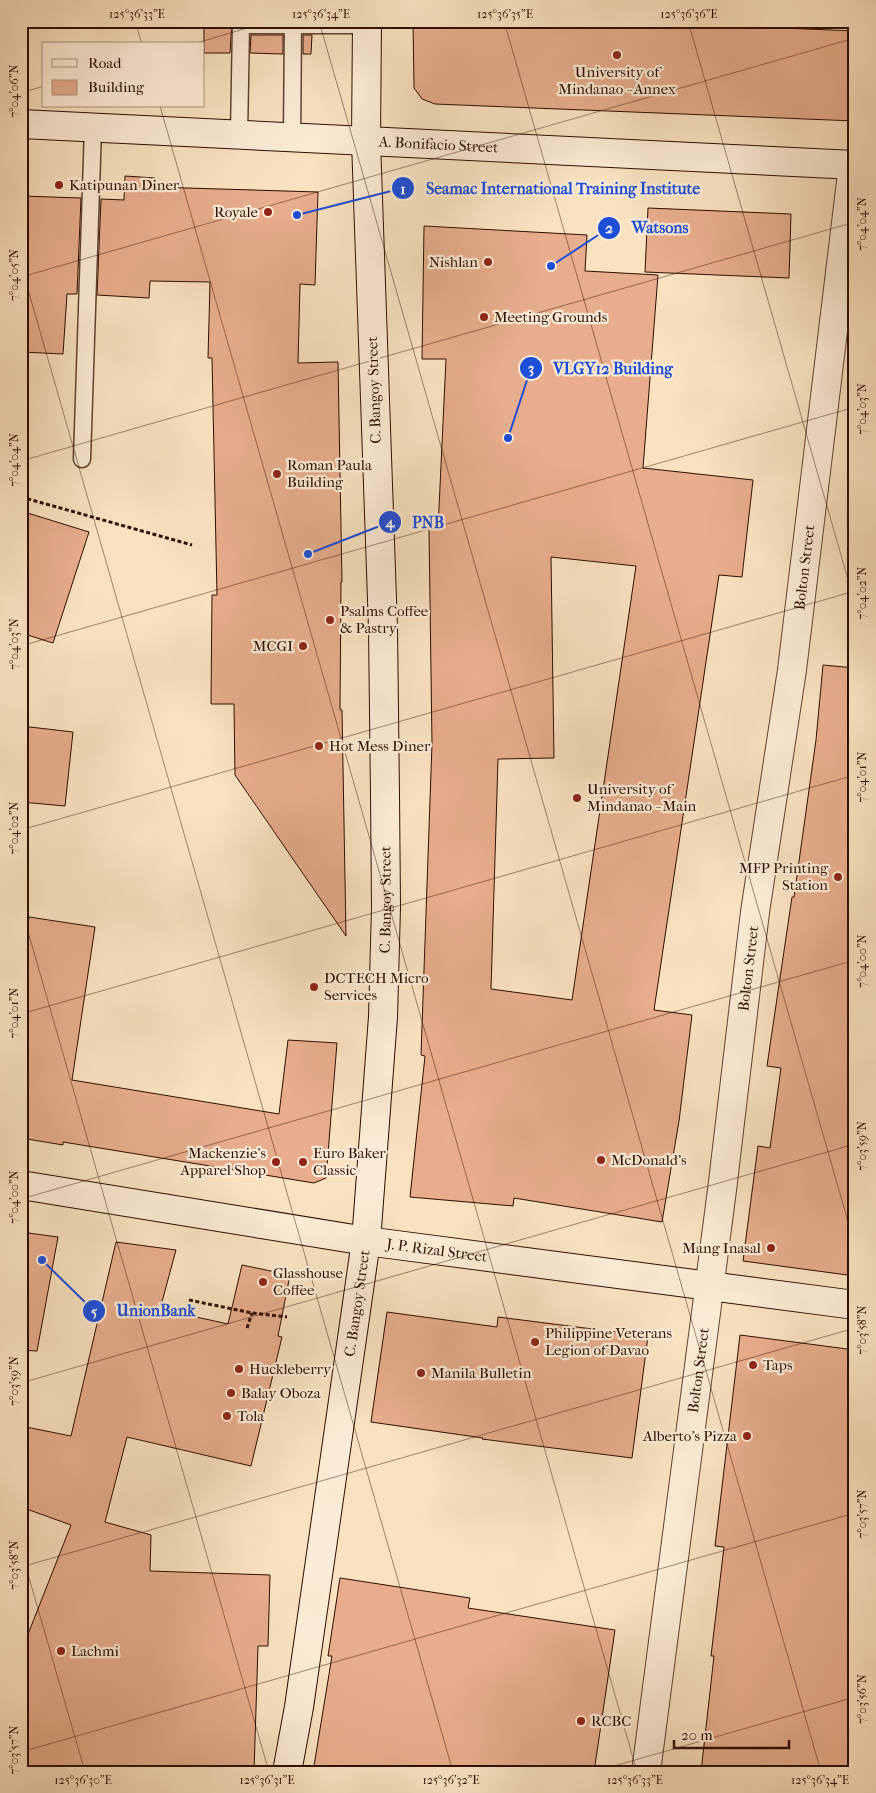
<svg xmlns="http://www.w3.org/2000/svg" width="876" height="1793" viewBox="0 0 876 1793" font-family="'IM FELL French Canon',serif">
<style>
.building{fill:#e8ad8c;stroke:#2d0d01;fill-rule:evenodd}
.lines{fill:none;stroke-linecap:round;stroke-linejoin:round}
.lane-casing{stroke:#604231;stroke-width:19}
.street-casing{stroke:#604231;stroke-width:30}
.secondary-casing{stroke:#2d0d01;stroke-width:30}
.path{stroke:#2d0d01;stroke-width:3;stroke-dasharray:4 2.5;stroke-linecap:butt}
.lane{stroke:#fcecd7;stroke-width:16}
.street{stroke:#fcecd7;stroke-width:28}
.secondary{stroke:#fcecd7;stroke-width:28}
.ticks{fill:none;stroke:#2d0d01;stroke-width:1;stroke-opacity:0.45}
.poi-dot{fill:#8f2418;stroke:#fcecd7;stroke-width:2}
.labels{text-anchor:middle;stroke-width:4.5;stroke-linejoin:round;paint-order:stroke}
.poi-label{font-size:15px;fill:#2d0d01;stroke:#fcecd7;text-anchor:start}
.street-label{font-size:15px;fill:#2d0d01;stroke:#fcecd7}
.leader{fill:none;stroke:#1d4ed8;stroke-width:2}
.callout-dot{fill:#1d4ed8;stroke:#fcecd7;stroke-width:2}
.mark-label{font-size:15px;text-anchor:middle;font-weight:bold;fill:#fff}
.callout-label{font-size:16px;text-anchor:middle;font-weight:bold;fill:#1d4ed8;stroke:#fcecd7;stroke-width:4.5;stroke-linejoin:round;paint-order:stroke}
.neatline{fill:none;stroke:#2d0d01;stroke-width:2}
.ticks-label{font-size:12px;text-anchor:middle;fill:#2d0d01}
</style>
<rect width="100%" height="100%" fill="#fae2c1"/>
<filter id="stains"><feTurbulence type="fractalNoise" baseFrequency=".004" numOctaves="4"/><feColorMatrix values="0 0 0 0 .2 0 0 0 0 .09 0 0 0 0 .02 0 0 0 .5 -.17"/></filter>
<radialGradient id="worn" r=".72"><stop offset=".6" stop-color="#630" stop-opacity="0"/><stop offset="1" stop-color="#630" stop-opacity=".3"/></radialGradient>
<path class="building" d="M204,21H232L230,53H204Z
M413,21H614L855,31V121L435,104L422,99L414,88Z
M251,35H283V54L250,53Z
M303,35H312L311,54H303Z
M125,176L155,178L154,187L318,192L315,285L300,284L298,363L338,362L342,582H341L340,710H342L346,936L235,775L234,704H211L212,595H217L212,358H208L210,282L150,281L149,298L97,295L101,199L124,200Z
M21,196L81,198L77,294H67L63,354L21,352Z
M648,208L791,214L789,278L645,272Z
M424,226L587,235L585,271L658,275L643,468L753,480L742,577L719,575L654,1010L692,1015L679,1121L662,1222L514,1198L513,1206L410,1197L425,1056L421,1055L432,744L429,529H438L446,359H422ZM551,557L636,566L572,1000L491,989L498,759L554,758Z
M21,511L89,532L53,643L21,633Z
M823,665L855,668V943L850,977L855,978V1276L743,1261L758,1146L770,1148L781,1068L767,1066L792,897H794L816,740Z
M21,726L73,732L65,806L21,802Z
M29,917L95,927L72,1080L279,1114L288,1040L337,1043L326,1178L314,1183L63,1142V1145L21,1138V934L27,935Z
M21,1232L58,1237L37,1351L21,1350Z
M116,1242L176,1250L160,1309L228,1324L242,1265L290,1275L278,1336L282,1337L251,1466L127,1437L105,1522L151,1535L150,1571L270,1575L268,1646H258L254,1772H21V1652L71,1525L21,1507V1426L71,1436Z
M387,1312L497,1327L498,1317L648,1336L632,1458L482,1439L483,1438L371,1422Z
M740,1335L855,1350V1772H701L714,1656H711L724,1547L715,1546Z
M340,1578L470,1598L468,1608L615,1630L594,1772H313L332,1656H328Z"/>
<g class="lines">
<g class="lane-casing">
<path id="lane" d="M239,135L241,25H367
M292,137L293,26
M82,459L93,128"/>
</g>
<g class="street-casing">
<g id="street">
<path id="s1" d="M646,1772L722,1190L755,912L792,670L853,165"/>
</g>
</g>
<g class="secondary-casing">
<g id="secondary">
<path id="s2" d="M21,124L855,165"/>
<path id="s3" d="M21,1185L366,1241L855,1305"/>
<path id="s4" d="M287,1772L299,1707L366,1241L383,1017L386,907L385,795L383,628L366,141L367,21"/>
</g>
</g>
<path class="path" d="M21,497L192,545
M189,1300L252,1313L287,1317
M247,1328L252,1313"/>
<use href="#lane" class="lane"/>
<use href="#street" class="street"/>
<use href="#secondary" class="secondary"/>
</g>
<path class="ticks" d="M135,21L142,44M319,21L821,1772M504,21L855,1246M688,21L855,604M193,44L271,21M21,93L44,86M160,106L637,1772M21,265L453,1772M21,277L855,38M21,461L855,222M21,646L855,407M21,830L855,591M21,907L269,1772M21,1014L855,775M21,1199L855,960M21,1383L855,1144M21,1550L85,1772M21,1567L855,1328M21,1752L855,1513M593,1772L855,1697"/>
<g class="poi-dot">
<circle cx="617" cy="55" r="5"/>
<circle cx="59" cy="185" r="5"/>
<circle cx="268" cy="212" r="5"/>
<circle cx="488" cy="262" r="5"/>
<circle cx="484" cy="317" r="5"/>
<circle cx="277" cy="474" r="5"/>
<circle cx="330" cy="620" r="5"/>
<circle cx="303" cy="646" r="5"/>
<circle cx="319" cy="746" r="5"/>
<circle cx="577" cy="798" r="5"/>
<circle cx="838" cy="877" r="5"/>
<circle cx="314" cy="987" r="5"/>
<circle cx="601" cy="1160" r="5"/>
<circle cx="276" cy="1162" r="5"/>
<circle cx="303" cy="1162" r="5"/>
<circle cx="771" cy="1248" r="5"/>
<circle cx="263" cy="1282" r="5"/>
<circle cx="535" cy="1342" r="5"/>
<circle cx="753" cy="1365" r="5"/>
<circle cx="239" cy="1369" r="5"/>
<circle cx="421" cy="1373" r="5"/>
<circle cx="231" cy="1393" r="5"/>
<circle cx="227" cy="1416" r="5"/>
<circle cx="747" cy="1436" r="5"/>
<circle cx="61" cy="1651" r="5"/>
<circle cx="581" cy="1721" r="5"/>
</g>
<g class="labels">
<g class="poi-label">
<text x="617" y="77" text-anchor="middle">University of<tspan x="617" dy="17">Mindanao - Annex</tspan></text>
<text x="69" y="190">Katipunan Diner</text>
<text x="258" y="217" text-anchor="end">Royale</text>
<text x="478" y="267" text-anchor="end">Nishlan</text>
<text x="494" y="322">Meeting Grounds</text>
<text x="287" y="470">Roman Paula<tspan x="287" dy="17">Building</tspan></text>
<text x="340" y="616">Psalms Coffee<tspan x="340" dy="17">&amp; Pastry</tspan></text>
<text x="293" y="651" text-anchor="end">MCGI</text>
<text x="329" y="751">Hot Mess Diner</text>
<text x="587" y="794">University of<tspan x="587" dy="17">Mindanao - Main</tspan></text>
<text x="828" y="873" text-anchor="end">MFP Printing<tspan x="828" dy="17">Station</tspan></text>
<text x="324" y="983">DCTECH Micro<tspan x="324" dy="17">Services</tspan></text>
<text x="266" y="1158" text-anchor="end">Mackenzie's<tspan x="266" dy="17">Apparel Shop</tspan></text>
<text x="313" y="1158">Euro Baker<tspan x="313" dy="17">Classic</tspan></text>
<text x="611" y="1165">McDonald's</text>
<text x="761" y="1253" text-anchor="end">Mang Inasal</text>
<text x="273" y="1278">Glasshouse<tspan x="273" dy="17">Coffee</tspan></text>
<text x="545" y="1338">Philippine Veterans<tspan x="545" dy="17">Legion of Davao</tspan></text>
<text x="763" y="1370">Taps</text>
<text x="249" y="1374">Huckleberry</text>
<text x="431" y="1378">Manila Bulletin</text>
<text x="241" y="1398">Balay Oboza</text>
<text x="237" y="1421">Tola</text>
<text x="737" y="1441" text-anchor="end">Alberto's Pizza</text>
<text x="71" y="1656">Lachmi</text>
<text x="591" y="1726">RCBC</text>
</g>
<g class="street-label">
<text dy="5" stroke="none"><textPath href="#s2" startOffset="418">A. Bonifacio Street</textPath></text>
<text transform="translate(374 390) rotate(-92)" y="5">C. Bangoy Street</text>
<text dy="5" stroke="none"><textPath href="#s1" startOffset="1215">Bolton Street</textPath></text>
<text dy="5" stroke="none"><textPath href="#s4" startOffset="879">C. Bangoy Street</textPath></text>
<text dy="5" stroke="none"><textPath href="#s1" startOffset="810">Bolton Street</textPath></text>
<text dy="5" stroke="none"><textPath href="#s3" startOffset="421">J. P. Rizal Street</textPath></text>
<text dy="5" stroke="none"><textPath href="#s4" startOffset="474">C. Bangoy Street</textPath></text>
<text dy="5" stroke="none"><textPath href="#s1" startOffset="405">Bolton Street</textPath></text>
</g>
</g>
<path class="leader" d="M297 215L403 188M551 266L609 228M508 438L531 368M308 554L390 522M42 1260L94 1311"/>
<g class="callout-dot">
<circle cx="297" cy="215" r="5"/>
<circle cx="551" cy="266" r="5"/>
<circle cx="508" cy="438" r="5"/>
<circle cx="308" cy="554" r="5"/>
<circle cx="42" cy="1260" r="5"/>
<circle cx="403" cy="188" r="12"/>
<circle cx="609" cy="228" r="12"/>
<circle cx="531" cy="368" r="12"/>
<circle cx="390" cy="522" r="12"/>
<circle cx="94" cy="1311" r="12"/>
</g>
<g class="mark-label">
<text x="403" y="194">1</text>
<text x="609" y="233">2</text>
<text x="531" y="373">3</text>
<text x="390" y="527">4</text>
<text x="94" y="1316">5</text>
</g>
<g class="callout-label">
<text x="563" y="194">Seamac International Training Institute</text>
<text x="660" y="233">Watsons</text>
<text x="613" y="374">VLGY12 Building</text>
<text x="428" y="528">PNB</text>
<text x="156" y="1316">UnionBank</text>
</g>
<rect width="876" height="1793" fill="none" stroke="#fae2c1" stroke-width="55"/>
<rect x="42" y="42" width="162" height="65" fill="#fcecd7" stroke="#a99381"/>
<rect x="52" y="59" width="25" height="8" fill="#fcecd7" stroke="#a99381"/>
<text x="88" y="68" font-size="15" fill="#2d0d01">Road</text>
<rect x="52" y="80" width="25" height="15" fill="#e8ad8c" stroke="#a99381"/>
<text x="88" y="92" font-size="15" fill="#2d0d01">Building</text>
<path d="M674 1740v8h115v-8" fill="none" stroke="#2d0d01" stroke-width="2.5"/>
<text x="681" y="1740" font-size="15" fill="#2d0d01" stroke="#fcecd7" stroke-width="4" paint-order="stroke">20 m</text>
<rect x="28" y="28" width="820" height="1738" class="neatline"/>
<g class="ticks-label">
<text x="137" y="18">125°36'33"E</text>
<text x="321" y="18">125°36'34"E</text>
<text x="505" y="18">125°36'35"E</text>
<text x="689" y="18">125°36'36"E</text>
<text transform="translate(14 91) rotate(-90)" y="4">7°04'06"N</text>
<text transform="translate(862 224) rotate(-90)" y="4">7°04'04"N</text>
<text transform="translate(14 275) rotate(-90)" y="4">7°04'05"N</text>
<text transform="translate(862 409) rotate(-90)" y="4">7°04'03"N</text>
<text transform="translate(14 460) rotate(-90)" y="4">7°04'04"N</text>
<text transform="translate(862 593) rotate(-90)" y="4">7°04'02"N</text>
<text transform="translate(14 644) rotate(-90)" y="4">7°04'03"N</text>
<text transform="translate(862 777) rotate(-90)" y="4">7°04'01"N</text>
<text transform="translate(14 828) rotate(-90)" y="4">7°04'02"N</text>
<text transform="translate(862 961) rotate(-90)" y="4">7°04'00"N</text>
<text transform="translate(14 1013) rotate(-90)" y="4">7°04'01"N</text>
<text transform="translate(862 1146) rotate(-90)" y="4">7°03'59"N</text>
<text transform="translate(14 1197) rotate(-90)" y="4">7°04'00"N</text>
<text transform="translate(862 1330) rotate(-90)" y="4">7°03'58"N</text>
<text transform="translate(14 1381) rotate(-90)" y="4">7°03'59"N</text>
<text transform="translate(862 1514) rotate(-90)" y="4">7°03'57"N</text>
<text transform="translate(14 1565) rotate(-90)" y="4">7°03'58"N</text>
<text transform="translate(862 1699) rotate(-90)" y="4">7°03'56"N</text>
<text transform="translate(14 1750) rotate(-90)" y="4">7°03'57"N</text>
<text x="83" y="1784">125°36'30"E</text>
<text x="267" y="1784">125°36'31"E</text>
<text x="451" y="1784">125°36'32"E</text>
<text x="635" y="1784">125°36'33"E</text>
<text x="820" y="1784">125°36'34"E</text>
</g>
<rect width="100%" height="100%" filter="url(#stains)"/>
<rect width="100%" height="100%" fill="url(#worn)"/>
</svg>
